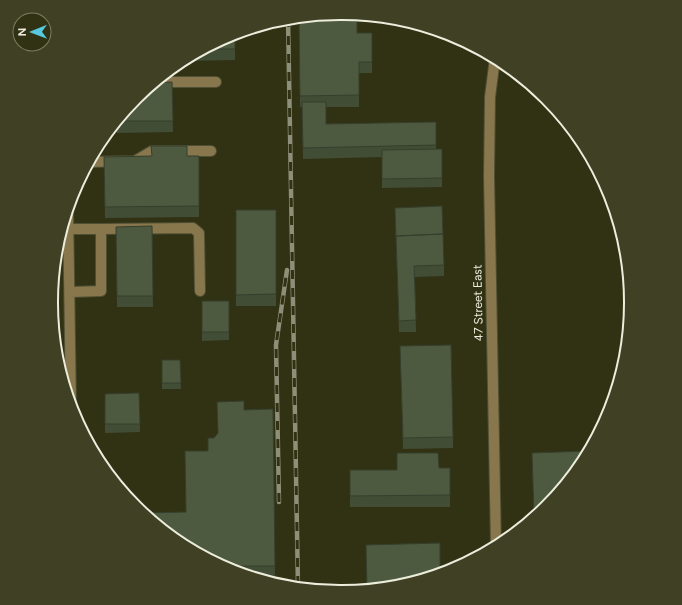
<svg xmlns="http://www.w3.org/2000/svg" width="682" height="605" viewBox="0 0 682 605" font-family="Figtree,sans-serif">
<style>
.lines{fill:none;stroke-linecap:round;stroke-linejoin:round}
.minor-casing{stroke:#4f4f34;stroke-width:12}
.minor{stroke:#88774d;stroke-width:10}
.rail-casing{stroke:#8e8f78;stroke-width:4.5}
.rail{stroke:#313114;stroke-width:3;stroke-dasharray:9;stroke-linecap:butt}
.wall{fill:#424d36}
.building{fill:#4d5a3f;stroke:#363f2c}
.labels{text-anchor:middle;stroke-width:3.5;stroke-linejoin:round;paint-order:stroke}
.street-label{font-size:12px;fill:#eceddc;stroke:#313114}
.rim{fill:none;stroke:#eceddc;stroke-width:2}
</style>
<rect width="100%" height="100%" fill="#313114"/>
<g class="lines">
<g class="minor-casing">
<path id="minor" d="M495,58L490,97L489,176L496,547
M155,82H216
M90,162L135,161L152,151H211
M68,209L71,406
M69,229H101V291L70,292
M101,229L193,228L199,233L200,291"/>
</g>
<use href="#minor" class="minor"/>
<g class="rail-casing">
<path id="rail" d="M288,18L298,588
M279,502L276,345L287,270"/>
</g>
<use href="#rail" class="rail"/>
</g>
<path class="wall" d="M299,17L357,33H372V73H359V107H326V124L436,122V150L442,149V187L382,188V157L303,159L302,107H300Z
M235,34V60L182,61L230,35Z
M172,82L173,132L117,133V126H113L136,98Z
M199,156V217L105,218L104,157Z
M395,208L444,265V276L415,277L416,332H399Z
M236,210H276V306H236Z
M152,226L153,307H117L116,227Z
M202,301H229V340L202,341Z
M400,346L453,437V448L403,449Z
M162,360H180L181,389H162Z
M139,393L140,432L105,433V394Z
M273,409L275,577H254L230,570L180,543L208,451L214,438L244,410Z
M532,453L546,507L534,517L532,464Z
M439,468H450V507H350V470H397Z"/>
<path class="building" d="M341,13L357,15V33H372V62H359V95L300,96L299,17Z
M235,34V49H204L230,35Z
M172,82L173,121H117L136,98L155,83Z
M302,102H326V124L436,122V145L303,148Z
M151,146H187V156H199V206L105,207L104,157L152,156Z
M442,149V178L382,179V150Z
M442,206L443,234L396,236V239L395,208Z
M236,210H276V294L236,295Z
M152,226L153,296H117L116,227Z
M443,234L444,265L414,266L416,320L399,321L396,236Z
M202,301H229V332H202Z
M451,345L453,437L403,438L400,346Z
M162,360H180L181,383H162Z
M139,393L140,424H105V394Z
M244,401V410L273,409L275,566H223L180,543L143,513L186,512L185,451H208V438H214L218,433L217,402Z
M588,451L582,464L546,507L540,512H534L532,453Z
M397,453H438L439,468H450V495L350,496V470H397Z
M440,543V573L397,586L367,589L366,545Z"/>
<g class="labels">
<g class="street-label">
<text transform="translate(478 303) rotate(-91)" y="4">47 Street East</text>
</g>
</g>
<path d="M0 0H682V605H0ZM340 20H342A282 282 0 0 1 624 302V303A282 282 0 0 1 342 585H340A282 282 0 0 1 58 303V302A282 282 0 0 1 340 20Z" fill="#404024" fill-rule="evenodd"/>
<path class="rim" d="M340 20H342A282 282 0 0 1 624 302V303A282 282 0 0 1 342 585H340A282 282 0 0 1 58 303V302A282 282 0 0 1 340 20Z"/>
<g transform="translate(32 32) rotate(269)"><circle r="19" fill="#313114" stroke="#7c7c64"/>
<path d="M0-3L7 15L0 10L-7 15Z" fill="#56c9e0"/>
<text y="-6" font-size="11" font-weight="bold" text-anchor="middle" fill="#eceddc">N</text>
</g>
</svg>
